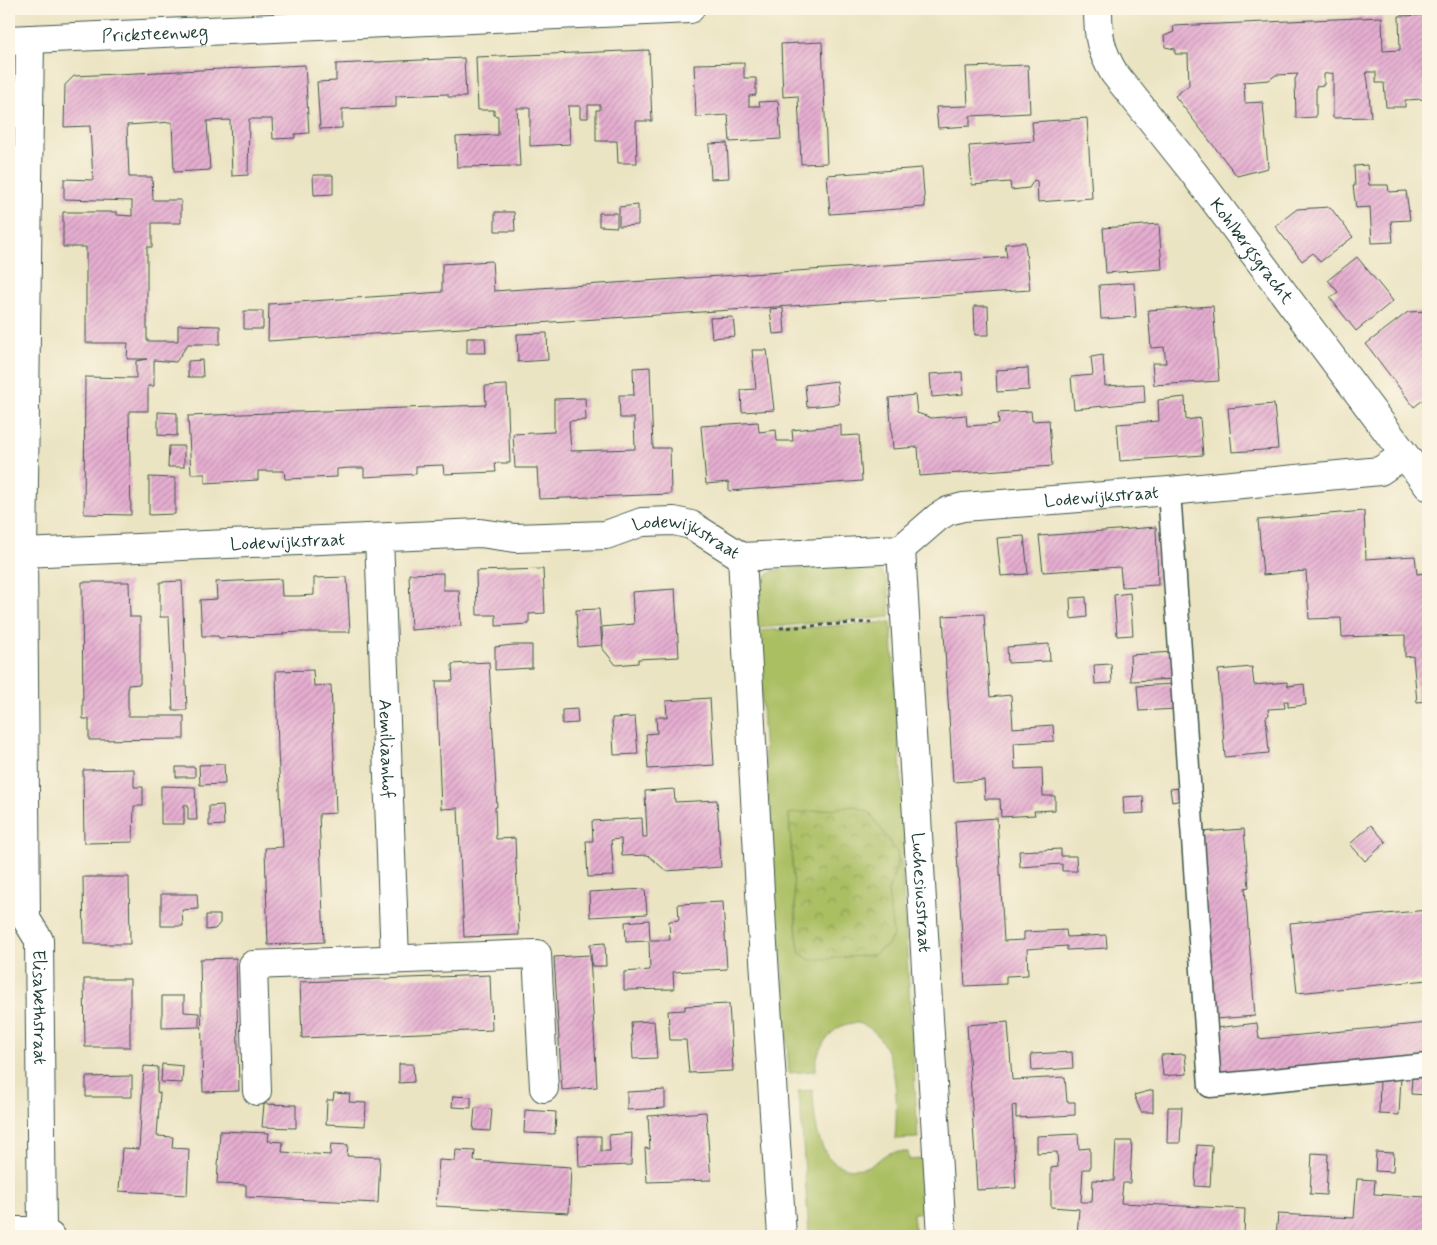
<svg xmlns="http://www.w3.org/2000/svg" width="1437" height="1245" viewBox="0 0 1437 1245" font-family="Mynerve,sans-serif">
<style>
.grass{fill:#aabe62;stroke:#647e4b;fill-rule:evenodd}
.park{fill:url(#park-crowns);stroke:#647e4b}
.building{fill:url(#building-hatch)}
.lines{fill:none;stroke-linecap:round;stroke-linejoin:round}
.service-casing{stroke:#3e5649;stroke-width:25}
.minor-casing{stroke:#3e5649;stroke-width:30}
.path{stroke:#3e5649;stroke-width:3;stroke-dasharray:4 4;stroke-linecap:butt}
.service{stroke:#fff;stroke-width:22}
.minor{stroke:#fff;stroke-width:28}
.labels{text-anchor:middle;stroke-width:4.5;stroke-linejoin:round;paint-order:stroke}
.street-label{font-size:18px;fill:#1f3d34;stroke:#fcf5e5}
</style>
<defs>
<pattern id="park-crowns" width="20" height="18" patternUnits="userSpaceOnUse" patternTransform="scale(1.25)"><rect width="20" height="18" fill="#aabe62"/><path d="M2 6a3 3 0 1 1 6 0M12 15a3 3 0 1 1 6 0" fill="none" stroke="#8a9c52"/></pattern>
<pattern id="building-hatch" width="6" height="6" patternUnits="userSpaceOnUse" patternTransform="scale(1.25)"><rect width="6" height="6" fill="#e6aed1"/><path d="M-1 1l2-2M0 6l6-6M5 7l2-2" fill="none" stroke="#ba8faa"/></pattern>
</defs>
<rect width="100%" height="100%" fill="#fcf5e5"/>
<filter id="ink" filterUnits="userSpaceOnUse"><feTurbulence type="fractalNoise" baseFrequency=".02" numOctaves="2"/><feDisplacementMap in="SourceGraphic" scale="10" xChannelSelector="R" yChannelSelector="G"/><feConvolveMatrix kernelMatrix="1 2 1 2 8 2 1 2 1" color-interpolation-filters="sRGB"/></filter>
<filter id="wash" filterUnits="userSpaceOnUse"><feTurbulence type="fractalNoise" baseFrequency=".0096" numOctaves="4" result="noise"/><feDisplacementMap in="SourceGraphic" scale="20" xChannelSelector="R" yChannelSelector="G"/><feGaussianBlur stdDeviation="1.12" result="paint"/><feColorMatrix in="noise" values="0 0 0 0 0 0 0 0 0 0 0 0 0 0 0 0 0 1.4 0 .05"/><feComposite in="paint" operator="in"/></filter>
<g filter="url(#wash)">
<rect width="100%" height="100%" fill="#ebe4c3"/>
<path class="grass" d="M868,564C892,571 889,596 890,617L757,628C757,603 751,576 781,569Z
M891,622L906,853L901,855L918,1138L895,1139C897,1109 899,1069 882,1042C857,1001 816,1034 815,1071L789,1073L781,945L771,946L775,908L757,631ZM789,814L898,863L888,891L889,909L800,953L797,936Z
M813,1090C814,1123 818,1179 866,1167C874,1165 879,1159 885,1155C891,1151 901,1152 908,1152L909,1160L920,1159L923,1161L926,1213H913L915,1236L809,1235L801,1114L798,1091Z"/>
<path class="park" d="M855,806L869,812L897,852L898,862L888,891L893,936L888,945L873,955L810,960L800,953L797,936L789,814Z"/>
<g id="blocks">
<path class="building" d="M1428,15V69H1424L1425,99L1405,100V107H1386L1384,83H1376V72H1366L1368,81L1371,117L1333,118V73L1324,74V85L1316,86V117L1296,118L1295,79L1298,74L1276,75L1269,80L1244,82L1245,103L1263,102L1268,168L1237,176L1175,96L1189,85L1188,54H1175V49L1165,47L1164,36L1174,32L1173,26L1382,17L1383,51L1400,50L1399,16Z
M822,42L827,163L801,164L798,96L783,97L781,44Z
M649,50L652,121H636L637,163H618L617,141H596V110H600V105H588V118H580V106H568L570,144L530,146V108H517L520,166L457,167L456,137L498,135V116L494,115V110H478L476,57Z
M464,58L466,97H448V94L396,96V107L342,109V128L320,129L317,82L336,81V64Z
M744,63V78H756V95L749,96V106H760L759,102L778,101L781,139L730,142L728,115L696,117L694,64Z
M305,65L309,133L295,134V138L273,139L272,119H249L248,175L232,176L230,120L207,121L210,170L193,171L174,172L172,122L127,125L129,177H152L153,200H181V223H152V247H147V341H178V325L220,326V344H188L176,362L154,360V386H148V411H129L131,515L84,514L85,377L136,378V361L147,359H127L128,343H86V247H63V212H117V215L132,216V201L64,199V179L93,180L90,126L64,127L65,85L74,76Z
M1028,65L1030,113L970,116V126L938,128L936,107L968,106L966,67Z
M1087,118L1092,198L1038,202L1037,181L1034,180L1029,188L1011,190L1010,182L972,185L969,146L1034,141L1032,122Z
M727,143L729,178L711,179L709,144Z
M1367,165L1369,185H1388L1389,192L1406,191L1410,220L1391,221L1393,242L1372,243L1370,207L1356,208L1353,186H1355L1354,166Z
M922,168L925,207L830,214L827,175Z
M313,175H333V194L314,195Z
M638,205V225L619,226V207Z
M1330,207L1353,237L1320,262L1313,253L1302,261L1275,226L1297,209Z
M495,212H514L515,231H495Z
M599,213H617V227L599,226Z
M1159,224L1162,269L1106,273L1103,228Z
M1025,242L1030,290L268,341L269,304L442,292V264L492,261L494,291L1007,257L1005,244Z
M1357,257L1393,301L1356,331L1330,298L1338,292L1328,280Z
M1134,283L1136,317L1101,319L1099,285Z
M974,306H988L989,335H975Z
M1213,306L1219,381L1154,385L1152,363H1166L1164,347L1151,348L1148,310Z
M783,308L785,333L773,334L770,309Z
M244,311H263V329H244Z
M1428,311V329L1425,331L1428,335V396L1414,407L1366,344L1408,312Z
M733,317L735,336L712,338L710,318Z
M547,333L548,360L518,362L517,334Z
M467,338H485L486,353H467Z
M752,350H767L774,410L742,412L741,390L756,389Z
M1103,355L1105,386L1144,384L1145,402L1074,409L1071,377L1093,375L1091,357Z
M202,360L203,377H188V361Z
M650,367L653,448H670L671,494L539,499L537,468H515L513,434L554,432V399L585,398L586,420L569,421L571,451L635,449L634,418H620L619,395H634L633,368Z
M1028,368L1029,390L997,392L996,370Z
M962,372L963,394L932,397L930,374Z
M837,381L839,404L807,407L805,385Z
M507,385L510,463H495L496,472L444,474L443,465L416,466V474L364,477V468H350L337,469V477L285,479L284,471H258V480L205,483V474H191L188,416L486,405L485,386Z
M915,395L917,413L932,418L966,415L967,426L999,424L998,413L1031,411L1032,421L1049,420L1052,466L920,476L918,447L893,449L889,398Z
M1185,397L1186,420L1200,418L1203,455L1120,461L1117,424L1159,421L1158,400Z
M1274,404L1278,449L1232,452L1228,408Z
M158,412L177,413V436L158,435Z
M758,422L759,432L776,430L777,441H793L792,430L841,425V436L859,435L862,481L729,491V482L706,484L701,426Z
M169,446H184V467H168Z
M149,477L175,478V514L149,515Z
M1364,511L1366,559L1415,556L1417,574L1428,573V701L1417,702L1413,656L1405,657V635L1342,637L1341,618L1309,619L1306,571L1263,575L1258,520Z
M1156,527L1158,585L1122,587L1120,567L1043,572L1039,536Z
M1024,536L1028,574L1001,576L997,538Z
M543,569L545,613L529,614V624L496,626V615H477L476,571Z
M443,573V590H459L461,626L411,630L409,574Z
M347,577L350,632H300L283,633V635L219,638L218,636H202L200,600L217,599L216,582L281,579L282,596H298L314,595V578Z
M182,581L187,710H173L169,617H160V582Z
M82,582H129L130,617H140V684L128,685V716H184V739L89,740V719H83Z
M675,589L679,657L638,659V663L616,665L603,649L602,627L634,624L632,592Z
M1130,593L1133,635L1117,636L1114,595Z
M1086,597L1087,617L1071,619L1070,598Z
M599,609L602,645L578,647L576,610Z
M984,614L990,697L1011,695L1013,728L1053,725L1054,741L1014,743L1015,769L1042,768L1043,796H1055V810L1034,811L1035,815L1001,817L1000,799H985L984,780L953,782L943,616Z
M1049,644L1050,661L1008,663L1007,647Z
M514,645H532V668L495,670V647Z
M1173,652L1175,679L1131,681L1130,655Z
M489,662L497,807H495L496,839L515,838L519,935L464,937L458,808L441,809L436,681H453L452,664Z
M1111,664L1112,683L1095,684L1094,665Z
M1252,667L1254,685L1287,682L1288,686L1304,684L1306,705L1288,707V701H1284L1285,708L1268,709L1269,715L1266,717L1269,753L1225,757L1218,670Z
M313,670L314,686L331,685L335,781L336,813L319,814L324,942L268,945L265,848L283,847L278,751L276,671Z
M1175,684L1177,709L1139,711L1137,686Z
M710,698L714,765L648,769L646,734L657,733L656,717H667L666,701Z
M577,709L578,723L562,724V710Z
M635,717L638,754L614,755L612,718Z
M224,764L225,784L200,785L199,765Z
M176,767H195V777H176Z
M134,769V787H143V806H134L133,842L84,843L83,770Z
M161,786L195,787L197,820H188V805H184V824H161Z
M1181,788L1182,800L1172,802L1170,789Z
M674,789L675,802L717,800L721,867L666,871L648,855L622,856L621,839L611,840L614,876L588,877L586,841H593L592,821L642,818L643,837H647L645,791Z
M1143,796L1144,813L1124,814L1123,797Z
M223,805L224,825L209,826V806Z
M997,818L1004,941L1024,940V932L1066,930L1067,937L1106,935L1107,948L1067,950V946L1027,949L1028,975L1006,976V984L965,986L955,821Z
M1371,825L1386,842L1365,861L1350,844Z
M1244,829L1249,887L1245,888L1255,1016L1215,1019L1200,832Z
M1061,849V856H1076L1077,871H1062V864L1020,867L1019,851Z
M83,877H129L130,944H84Z
M645,889L647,914L590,917L589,892Z
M161,894H197L198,909L182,910L183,926H161Z
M723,902L727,969L673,972L674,989L624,990V972L650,970L649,941L626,942L625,922L649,920L650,940H670L669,921L679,920L678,904Z
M1428,910V980L1297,993L1290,923Z
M206,915H220V923L215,929L206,930Z
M605,943L606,966H592L590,944Z
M590,955L597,1087L562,1090L554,957Z
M236,958L239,1091L203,1092L200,959Z
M490,975L492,1030L302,1038L300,982Z
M84,979H130V1047H85Z
M162,996H184V1012L199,1013V1027L162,1028Z
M729,1004L733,1071L689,1073L686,1040H670L668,1011L685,1010V1006Z
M654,1021L657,1058L633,1059L631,1022Z
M1008,1022L1012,1080L1065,1077L1067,1102H1075V1115L1016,1118V1105L1012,1106L1016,1188L977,1190L967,1025Z
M1257,1023L1259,1039L1428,1023V1059L1220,1079L1216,1028Z
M1072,1052L1073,1068L1032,1071L1031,1054Z
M1185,1054L1187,1074L1163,1076L1161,1055Z
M162,1064L183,1066L182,1083L161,1082Z
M399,1064H413L414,1082L399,1083Z
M144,1066L158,1067L157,1092L160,1093L157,1136L173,1137L172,1148L189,1149L187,1195L119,1191L122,1148L139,1149Z
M1428,1075V1095L1411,1094L1412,1076Z
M132,1076V1097H86V1077Z
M1401,1077L1399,1115L1379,1114L1380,1079Z
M665,1090V1108L627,1110V1092Z
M1153,1090V1112H1141L1134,1095Z
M334,1093L350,1094L349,1102L366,1103L365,1126L326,1124L327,1100H333Z
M453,1096L471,1097V1108L452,1107Z
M264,1104L296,1105V1128L262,1127Z
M1168,1107H1182L1180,1143H1167Z
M475,1108L492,1109L490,1131L473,1130Z
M525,1110L556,1112L555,1134L524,1133Z
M706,1112L711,1180L647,1182L645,1148L650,1149L648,1116Z
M220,1131L269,1133L268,1141L283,1142L282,1152L330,1155L331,1144L348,1145L347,1156L380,1157L378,1203L246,1197V1185L217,1184Z
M632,1133L631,1165L579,1167L578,1136H601V1151H610L609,1135Z
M1078,1134L1079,1149L1090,1148V1169H1083L1081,1202H1092L1093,1180L1114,1181L1116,1141H1132L1130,1183H1123L1121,1203L1245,1209L1244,1236H1077L1079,1209L1051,1207V1168L1058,1167L1057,1152L1037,1153V1136Z
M1197,1145L1212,1146L1210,1187L1195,1186Z
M456,1150L475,1151L474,1161L571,1167L569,1213L436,1206L439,1160L455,1161Z
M1376,1152L1394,1153L1393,1172L1375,1171Z
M1312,1153L1328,1154L1326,1195L1310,1194Z
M1427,1154L1428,1236H1276L1278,1214L1354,1218L1357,1179L1375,1180L1374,1194L1425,1197Z"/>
</g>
</g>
<g filter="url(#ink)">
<use href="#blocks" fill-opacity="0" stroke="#3e5649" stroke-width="1"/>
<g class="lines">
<g class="service-casing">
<path id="service" d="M1169,491L1210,1086L1428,1065"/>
</g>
<g class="minor-casing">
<g id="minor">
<path id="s1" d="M1098,9C1098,36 1100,49 1114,73L1193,172L1428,486"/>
<path id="s2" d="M30,39L23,553L26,919L39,940L42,1231"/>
<path id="s3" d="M9,40L690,9"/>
<path id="s4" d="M379,538L395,959"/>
<path id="s5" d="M901,549L942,1236"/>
<path id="s6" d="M9,555L23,553L480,533L515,538L606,535L642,522L674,521L691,525L742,557L901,549L938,517L948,511L963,507L1169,491L1380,471L1404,455"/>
<path d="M742,557L762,929L782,1236"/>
<path d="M257,1091L253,965L537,954L544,1088"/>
<path d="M9,1231H42L50,1236"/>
</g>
</g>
<path class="path" d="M780,628L871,622"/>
<use href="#service" class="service"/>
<use href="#minor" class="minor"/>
</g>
</g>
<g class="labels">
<g class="street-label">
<text dy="6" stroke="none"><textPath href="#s3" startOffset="146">Pricksteenweg</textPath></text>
<text dy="6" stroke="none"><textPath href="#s1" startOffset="292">Kohlbergsgracht</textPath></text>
<text dy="6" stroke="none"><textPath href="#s6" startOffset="1120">Lodewijkstraat</textPath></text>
<text dy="6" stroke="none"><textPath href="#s6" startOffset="279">Lodewijkstraat</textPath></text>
<text dy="6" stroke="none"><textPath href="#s6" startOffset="684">Lodewijkstraat</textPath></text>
<text dy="6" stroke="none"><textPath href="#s4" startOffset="211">Aemiliaanhof</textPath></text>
<text dy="6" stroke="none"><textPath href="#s5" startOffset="344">Luchesiusstraat</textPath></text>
<text dy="6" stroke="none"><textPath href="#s2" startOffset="972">Elisabethstraat</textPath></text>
</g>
</g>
<rect width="1437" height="1245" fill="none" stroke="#fcf5e5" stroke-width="30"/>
</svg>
